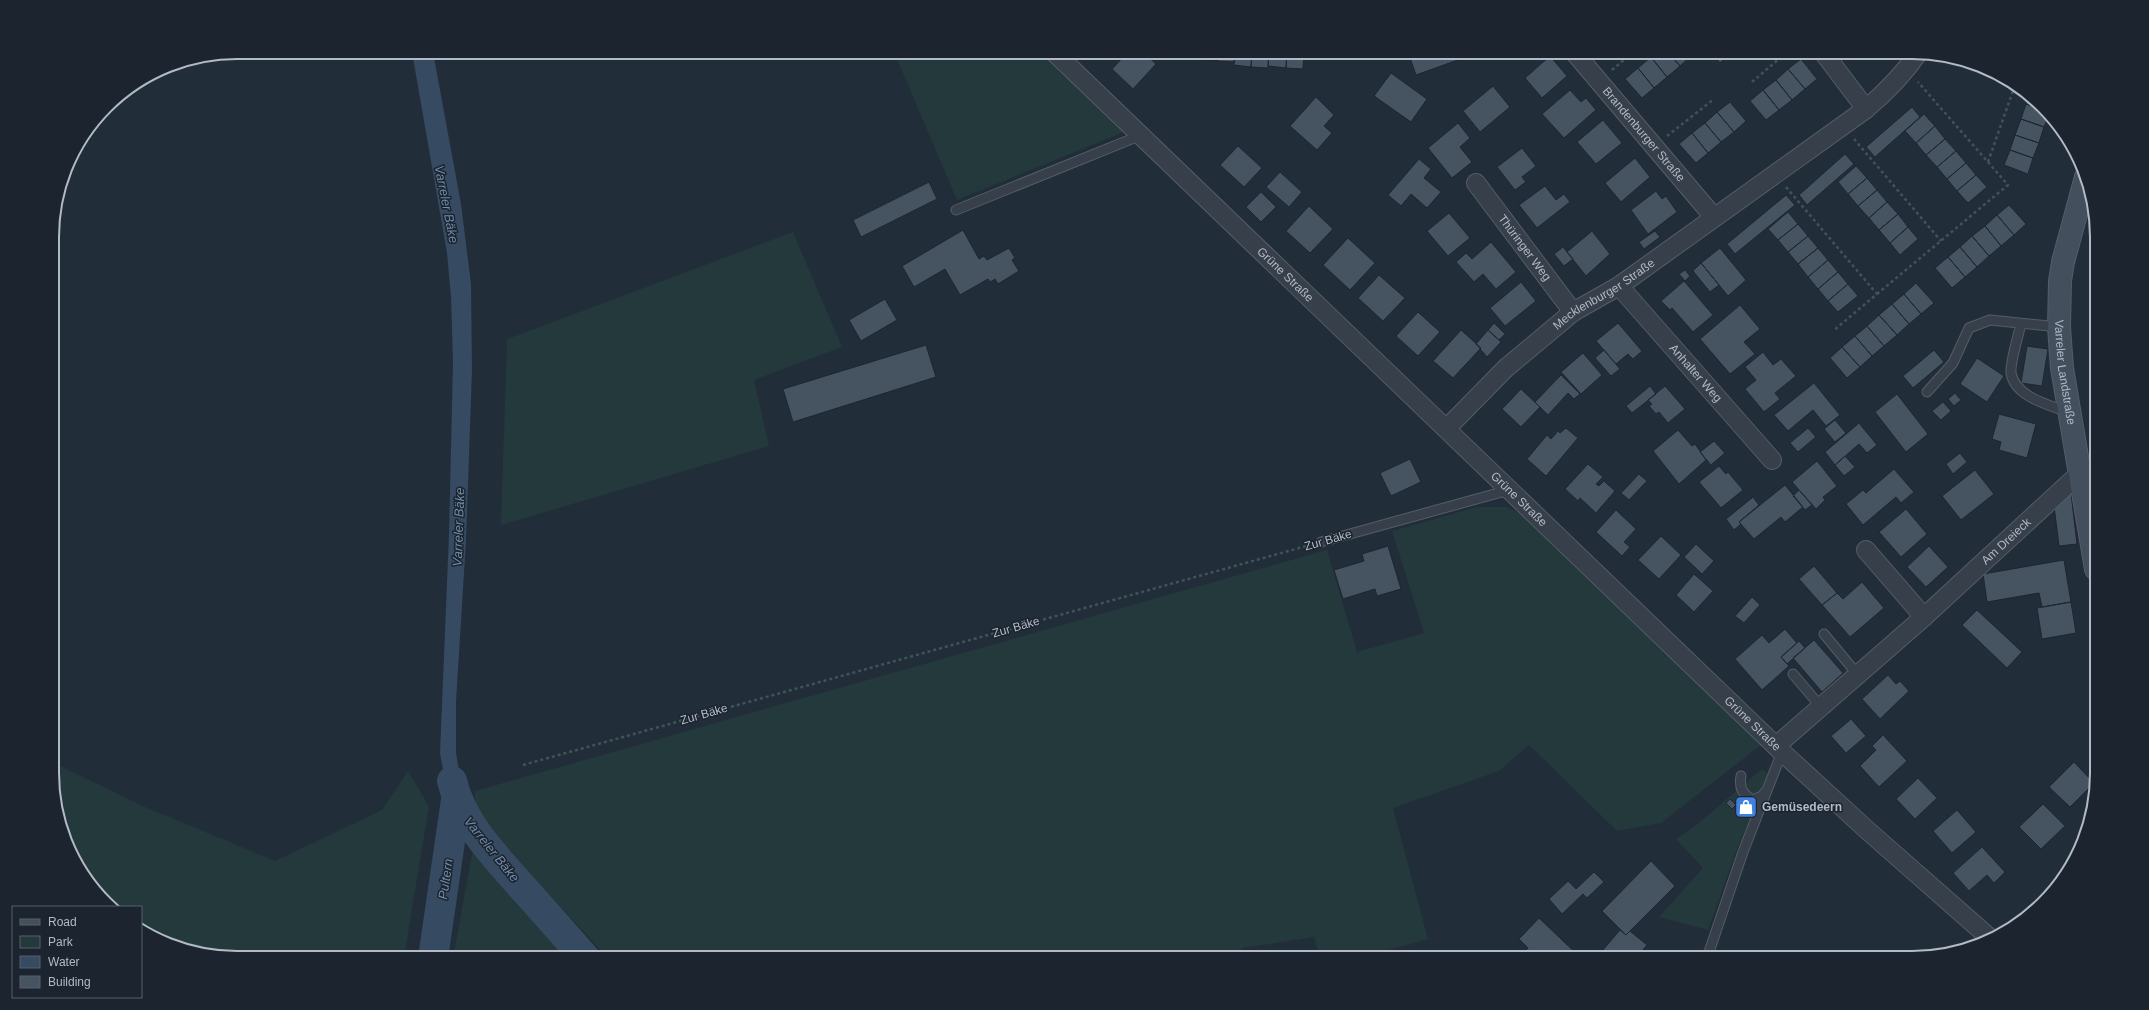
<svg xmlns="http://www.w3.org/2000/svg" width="2149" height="1010" viewBox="0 0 2149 1010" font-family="Arial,sans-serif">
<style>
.green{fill:#24393b}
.water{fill:#364a61}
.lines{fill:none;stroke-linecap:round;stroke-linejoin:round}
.river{stroke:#364a61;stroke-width:30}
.building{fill:#465361;stroke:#1d2631}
.service-casing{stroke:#545d68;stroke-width:11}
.minor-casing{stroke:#545d68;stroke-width:20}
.secondary-casing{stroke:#545d68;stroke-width:24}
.path{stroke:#3f5555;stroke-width:2.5;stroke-dasharray:3 3;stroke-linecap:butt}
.service{stroke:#363f4a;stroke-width:9}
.minor{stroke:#363f4a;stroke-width:18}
.secondary{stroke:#444f5d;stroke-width:22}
.labels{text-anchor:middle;stroke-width:3;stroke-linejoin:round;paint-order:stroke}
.street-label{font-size:12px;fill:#b1bac6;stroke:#1b242f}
.poi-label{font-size:12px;font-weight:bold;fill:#b1bac6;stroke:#1b242f;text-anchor:start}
.water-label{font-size:13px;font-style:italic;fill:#718caa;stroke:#1b242f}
.rim{fill:none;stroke:#b1bac6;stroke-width:2}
</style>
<rect width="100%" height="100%" fill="#222d3a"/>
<path class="green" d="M894,52H1041L1124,132L957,200Z
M793,232L842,347L754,380L769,446L501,525L507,339Z
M1477,507H1507L1523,515L1761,745L1661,823L1617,831L1529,745L1499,771L1393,808L1428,939L1359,958H1320L1314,937L1242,948L1243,958H608L475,815V791L1327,550L1357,652L1424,633L1392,531Z
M54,763L145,807L275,861L382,810L408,771L429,806L404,958H237L166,944L141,929V907H112L90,885L66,843L54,797Z
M1762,769L1768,773L1757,804L1737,849L1708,930L1659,917L1703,868L1676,839L1695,826Z
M474,843L576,958H453Z"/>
<path class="water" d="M412,52H433L461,204L471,284L472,370L466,540L456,702V752L466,819L449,803L440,753L449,534L453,362L451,297L447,253Z"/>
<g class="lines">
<path class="river" d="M452,781C462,823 494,855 522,887C543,910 564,934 585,958
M433,958L456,800"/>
</g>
<path class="building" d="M1128,52H1143L1156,64L1133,89L1112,69Z
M1201,52H1218L1217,61L1200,59Z
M1218,52H1235L1234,62L1217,61Z
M1235,52H1252L1251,67L1234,65Z
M1252,52H1269L1268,68L1251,67Z
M1269,52H1287L1286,68L1268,66Z
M1287,52H1304L1303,69L1286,68Z
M1408,52H1464L1466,57L1416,75Z
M1505,52H1519L1512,59Z
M1657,52H1668L1680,66L1667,77L1651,57Z
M1668,52H1690L1692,55L1680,66Z
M1711,52H1732L1720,63Z
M1550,56L1567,76L1542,98L1525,78Z
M1651,57L1667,77L1654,88L1638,68Z
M1801,59L1817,79L1805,89L1788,69Z
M1961,62L1976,65L1975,69L1960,63Z
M1976,65L1991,71L1989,74L1975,69Z
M1638,68L1654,88L1642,98L1625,79Z
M1788,69L1805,89L1792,100L1776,80Z
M1991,71L2004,79L1989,74Z
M1391,73L1427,99L1411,122L1374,96Z
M1776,80L1792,100L1779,110L1763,90Z
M1493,86L1510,107L1480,132L1463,111Z
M1570,90L1581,102L1586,98L1596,110L1564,138L1542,114Z
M1763,90L1779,110L1766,120L1750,101Z
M2029,95L2044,110L2026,104Z
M1316,97L1334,115L1324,126L1332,133L1317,150L1290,126Z
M1730,102L1746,121L1734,132L1717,112Z
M2026,104L2044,110L2049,115L2044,127L2021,119Z
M1912,107L1920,117L1875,157L1866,147Z
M1717,112L1734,132L1721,142L1705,123Z
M1924,114L1935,126L1916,143L1905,131Z
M2021,119L2044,127L2039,143L2015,135Z
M1603,120L1622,143L1596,164L1577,142Z
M1458,123L1470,138L1460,147L1472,162L1452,178L1428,148Z
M1705,123L1721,142L1708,153L1692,133Z
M1935,126L1945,139L1926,155L1916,143Z
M1692,133L1708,153L1696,163L1679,144Z
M2015,135L2039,143L2033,158L2010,150Z
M1945,139L1956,151L1937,167L1926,155Z
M1238,146L1262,168L1244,187L1220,165Z
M1522,148L1536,166L1522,177L1526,182L1515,190L1497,167Z
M2010,150L2033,158L2028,174L2004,165Z
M1956,151L1966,163L1947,179L1937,167Z
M1845,154L1854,164L1807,205L1799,195Z
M1635,158L1650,177L1621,202L1605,183Z
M1419,159L1431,169L1424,178L1441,192L1427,208L1411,194L1401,206L1388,195Z
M1966,163L1976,175L1957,191L1947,179Z
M1856,166L1867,178L1848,194L1838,182Z
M1280,172L1302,192L1289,207L1266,187Z
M1976,175L1987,187L1968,203L1957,191Z
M1867,178L1877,190L1858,206L1848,194Z
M929,182L937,199L861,237L853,220Z
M1545,186L1556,200L1564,194L1570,202L1537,228L1519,205Z
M1877,190L1887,202L1869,218L1858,206Z
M1656,191L1662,199L1666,196L1677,212L1648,234L1631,210Z
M1261,192L1276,207L1261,222L1246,207Z
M1786,195L1795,205L1735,254L1727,244Z
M1887,202L1898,214L1879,230L1869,218Z
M2009,205L2026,224L2014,235L1997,215Z
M1309,206L1333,229L1310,253L1286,231Z
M1788,212L1798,224L1778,240L1768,229Z
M1449,213L1470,238L1448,256L1427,231Z
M1898,214L1908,227L1890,243L1879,230Z
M1997,215L2014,235L2001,246L1985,226Z
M1798,224L1808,236L1788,252L1778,240Z
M1985,226L2001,246L1989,256L1972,236Z
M1908,227L1918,239L1900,255L1890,243Z
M963,230L979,259L984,256L987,260L1009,248L1015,258L1012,260L1019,271L998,284L995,279L990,282L988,279L960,295L945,269L914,287L902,266Z
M1592,231L1610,254L1586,276L1567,252Z
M1655,231L1660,237L1644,249L1639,242Z
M1808,236L1818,248L1798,264L1788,252Z
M1972,236L1989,256L1977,267L1960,247Z
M1348,238L1375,263L1350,290L1323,265Z
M1491,242L1516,272L1496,289L1483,274L1474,282L1456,262L1466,253L1472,259Z
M1563,247L1573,259L1564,266L1554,254Z
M1960,247L1977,267L1965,277L1948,257Z
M1720,248L1746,280L1728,296L1701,263Z
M1818,248L1828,260L1808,277L1798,264Z
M1948,257L1965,277L1952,288L1935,268Z
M1828,260L1838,272L1818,289L1808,277Z
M1701,263L1719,285L1710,292L1693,271Z
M1685,270L1690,276L1685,281L1679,274Z
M1838,272L1848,284L1828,301L1818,289Z
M1379,275L1405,298L1383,321L1358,298Z
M1684,281L1713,315L1693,332L1672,308L1670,310L1661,301Z
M1521,282L1536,301L1505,326L1490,308Z
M1916,283L1934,303L1921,314L1904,294Z
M1848,284L1858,296L1838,312L1828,301Z
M1904,294L1921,314L1909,324L1892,304Z
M885,299L897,320L861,341L849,320Z
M1892,304L1909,324L1897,335L1879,315Z
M1740,305L1760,329L1744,342L1755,354L1730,374L1700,339Z
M1418,312L1440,332L1418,356L1396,336Z
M1879,315L1897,335L1884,346L1867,326Z
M1494,323L1505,334L1499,340L1488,330Z
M1618,323L1642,351L1633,359L1628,354L1616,364L1596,341Z
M1867,326L1884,346L1872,356L1855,336Z
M1461,330L1481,348L1453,378L1433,361Z
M1488,330L1501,342L1487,357L1476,344Z
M1855,336L1872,356L1860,367L1842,347Z
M926,345L936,377L793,422L783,389Z
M2027,346L2048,349L2042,386L2021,383Z
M1842,347L1860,367L1847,378L1830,358Z
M1604,350L1620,369L1611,376L1595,358Z
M1934,350L1944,362L1913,388L1903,376Z
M1763,352L1773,365L1781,359L1796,376L1775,393L1780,399L1764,412L1745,389L1756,380L1745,367Z
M1583,353L1602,375L1581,394L1561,372Z
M1977,358L2004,376L1987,402L1960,384Z
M1561,375L1580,394L1574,399L1568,393L1548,415L1535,402Z
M1814,383L1840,415L1826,426L1813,410L1788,431L1774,415Z
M1650,386L1656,394L1632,413L1626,406Z
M1665,386L1685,409L1668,423L1659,412L1656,414L1649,406L1652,404L1648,400Z
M1521,389L1540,407L1521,427L1502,409Z
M1955,393L1961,400L1954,406L1948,399Z
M1897,394L1928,434L1906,452L1875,412Z
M1943,402L1951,411L1941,420L1932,411Z
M1999,414L2036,424L2027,458L1999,450L2001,442L1992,439Z
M1835,420L1846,433L1835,442L1824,429Z
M1859,423L1877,445L1867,453L1859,444L1835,465L1825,452Z
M1566,428L1578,438L1546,476L1527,459L1547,435L1551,439L1558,431L1560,433Z
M1808,428L1816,437L1798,452L1790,443Z
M1678,430L1692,446L1695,444L1706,460L1679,484L1653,451Z
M1714,441L1725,453L1711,465L1700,452Z
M1960,453L1967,462L1953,474L1946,464Z
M1845,456L1855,467L1844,476L1835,465Z
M1410,459L1421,482L1391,496L1380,473Z
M1817,461L1837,486L1823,497L1825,500L1816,509L1792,482Z
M1588,464L1603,477L1596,484L1599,486L1604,481L1615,491L1596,513L1580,498L1578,501L1565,489Z
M1719,466L1726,474L1728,472L1743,490L1721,508L1699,482Z
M1894,469L1914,492L1901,503L1896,497L1863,525L1846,504L1863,490L1866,493Z
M1975,470L1994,494L1961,520L1942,496Z
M1639,474L1647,481L1629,500L1621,493Z
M1785,485L1803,507L1785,522L1781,517L1754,539L1739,522Z
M1799,490L1812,505L1805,510L1793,496Z
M2071,493L2077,544L2059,546L2054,506Z
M1753,497L1759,505L1739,522L1741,524L1734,530L1726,519Z
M1906,509L1927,534L1901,557L1879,532Z
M1616,510L1636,529L1624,542L1630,547L1622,556L1596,532Z
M1661,536L1681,555L1659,579L1638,560Z
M1696,544L1714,561L1702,574L1684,557Z
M1388,546L1401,589L1377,596L1375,589L1343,599L1334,570L1364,561L1362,554Z
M1929,546L1948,567L1926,587L1907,567Z
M2064,560L2071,602L2042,607L2039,593L1987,602L1983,574Z
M1814,566L1837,593L1822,605L1799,579Z
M1694,574L1713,591L1694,612L1676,595Z
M1862,582L1884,608L1850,637L1822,605L1837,593L1843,599Z
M1752,597L1760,605L1744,623L1735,616Z
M2071,602L2076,633L2042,639L2037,608Z
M1977,610L2022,652L2007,668L1962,625Z
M1785,629L1797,643L1781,657L1789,666L1762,690L1735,659L1762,635L1769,643Z
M1814,640L1843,673L1822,692L1793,658Z
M1799,641L1805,648L1787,664L1781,657Z
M1888,675L1896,684L1900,681L1909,691L1880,719L1862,699Z
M1851,719L1866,736L1846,753L1831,736Z
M1883,735L1907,761L1879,787L1860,766L1876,750L1872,746Z
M2074,762L2094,783L2070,807L2049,787Z
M1918,778L1937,798L1915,819L1896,799Z
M1730,799L1736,805L1732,809L1726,803Z
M2043,804L2065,826L2041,849L2019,827Z
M1957,810L1976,832L1952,853L1933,831Z
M1982,847L2005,872L1994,883L1987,875L1969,891L1953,873Z
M1651,861L1675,886L1626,935L1602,911Z
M1594,872L1604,882L1587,898L1583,894L1562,914L1549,899L1568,881L1576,889Z
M1539,918L1581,958H1519L1528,948L1519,939Z
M1620,930L1626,935L1630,931L1647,945L1636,958H1596Z
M1286,955L1287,958H1269Z"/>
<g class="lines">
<g class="service-casing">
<path id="service" d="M956,210L1139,136
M2021,324C2018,336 2010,363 2011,373C2015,397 2049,405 2068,412
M1927,392L1953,363L1969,328L1990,320L2059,327
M1321,542L1509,490
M1824,634L1858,675
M1793,674L1821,707
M1741,776C1739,788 1742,793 1752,800L1762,796L1765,792
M1709,958V952L1743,852L1782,752"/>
</g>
<g class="minor-casing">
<g id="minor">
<path id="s1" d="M1054,52L1782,752L1867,830L1991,939"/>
<path id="s2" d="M1574,52L1713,216"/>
<path d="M1823,52L1866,109"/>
<path id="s3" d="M1476,183L1573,312"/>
<path id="s4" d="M1619,286L1772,460"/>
<path id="s5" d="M1447,428L1506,368L1573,312L1619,286L1866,109C1886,92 1903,75 1918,53"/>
<path d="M1866,550L1924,617"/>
<path id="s6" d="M1776,746L1924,617L2080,473L2092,470"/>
</g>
</g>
<g class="secondary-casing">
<g id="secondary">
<path id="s7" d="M2086,177L2063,262L2060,281L2059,327L2062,368L2096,569"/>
</g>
</g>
<path class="path" d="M1612,70L1633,52
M1752,82L1787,52
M1667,136L1714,99
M1854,139L1941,241
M1988,162L2015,85
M1786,187L1877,294L1833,331
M1877,294L2008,185L1918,82
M523,765L1310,545"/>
<use href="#service" class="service"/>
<use href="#minor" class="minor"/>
<use href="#secondary" class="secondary"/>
</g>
<defs>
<g id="shop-square" transform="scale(1.15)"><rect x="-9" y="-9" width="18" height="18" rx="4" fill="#3f7fe0" stroke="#1b242f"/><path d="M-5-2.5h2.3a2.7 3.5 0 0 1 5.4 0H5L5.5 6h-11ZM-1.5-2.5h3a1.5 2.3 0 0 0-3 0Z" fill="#fff"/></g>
</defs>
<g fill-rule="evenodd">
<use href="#shop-square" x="1746" y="807"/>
</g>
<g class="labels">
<g class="street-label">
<text dy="4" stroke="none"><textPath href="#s2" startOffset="108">Brandenburger Straße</textPath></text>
<text dy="4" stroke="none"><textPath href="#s3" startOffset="81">Thüringer Weg</textPath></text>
<text dy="4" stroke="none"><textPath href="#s1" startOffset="321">Grüne Straße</textPath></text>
<text dy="4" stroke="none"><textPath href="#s5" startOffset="207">Mecklenburger Straße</textPath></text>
<text dy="4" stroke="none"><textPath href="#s7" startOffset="199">Varreler Landstraße</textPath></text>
<text dy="4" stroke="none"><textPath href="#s4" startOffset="116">Anhalter Weg</textPath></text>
<text dy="4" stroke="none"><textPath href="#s1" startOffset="645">Grüne Straße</textPath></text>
<text transform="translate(1328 540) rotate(-16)" y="4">Zur Bäke</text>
<text dy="4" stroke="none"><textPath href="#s6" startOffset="308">Am Dreieck</textPath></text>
<text transform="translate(1016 627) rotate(-16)" y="4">Zur Bäke</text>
<text transform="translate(704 714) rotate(-16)" y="4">Zur Bäke</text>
<text dy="4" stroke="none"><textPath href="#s1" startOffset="969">Grüne Straße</textPath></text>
</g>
<g class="poi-label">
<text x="1762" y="811">Gemüsedeern</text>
</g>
<g class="water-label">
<text transform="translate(447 204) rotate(79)" y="5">Varreler Bäke</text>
<text transform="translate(458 527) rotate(-88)" y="5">Varreler Bäke</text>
<text transform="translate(492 849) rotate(51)" y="5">Varreler Bäke</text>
<text transform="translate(445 879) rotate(-82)" y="5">Pultern</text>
</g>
</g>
<path d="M0 0H2149V1010H0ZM237 59H1912A178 178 0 0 1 2090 237V773A178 178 0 0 1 1912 951H237A178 178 0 0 1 59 773V237A178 178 0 0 1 237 59Z" fill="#1b242f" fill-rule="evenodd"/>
<path class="rim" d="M237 59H1912A178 178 0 0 1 2090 237V773A178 178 0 0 1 1912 951H237A178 178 0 0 1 59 773V237A178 178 0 0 1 237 59Z"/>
<rect x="12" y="906" width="130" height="92" fill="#1b242f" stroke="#57606b"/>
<rect x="20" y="919" width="20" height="6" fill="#444f5d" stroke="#57606b"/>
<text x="48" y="926" font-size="12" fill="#b1bac6">Road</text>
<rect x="20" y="936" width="20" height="12" fill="#24393b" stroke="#57606b"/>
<text x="48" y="946" font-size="12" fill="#b1bac6">Park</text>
<rect x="20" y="956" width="20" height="12" fill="#364a61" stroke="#57606b"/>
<text x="48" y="966" font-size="12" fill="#b1bac6">Water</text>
<rect x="20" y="976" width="20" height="12" fill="#465361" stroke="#57606b"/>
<text x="48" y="986" font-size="12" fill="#b1bac6">Building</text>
</svg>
